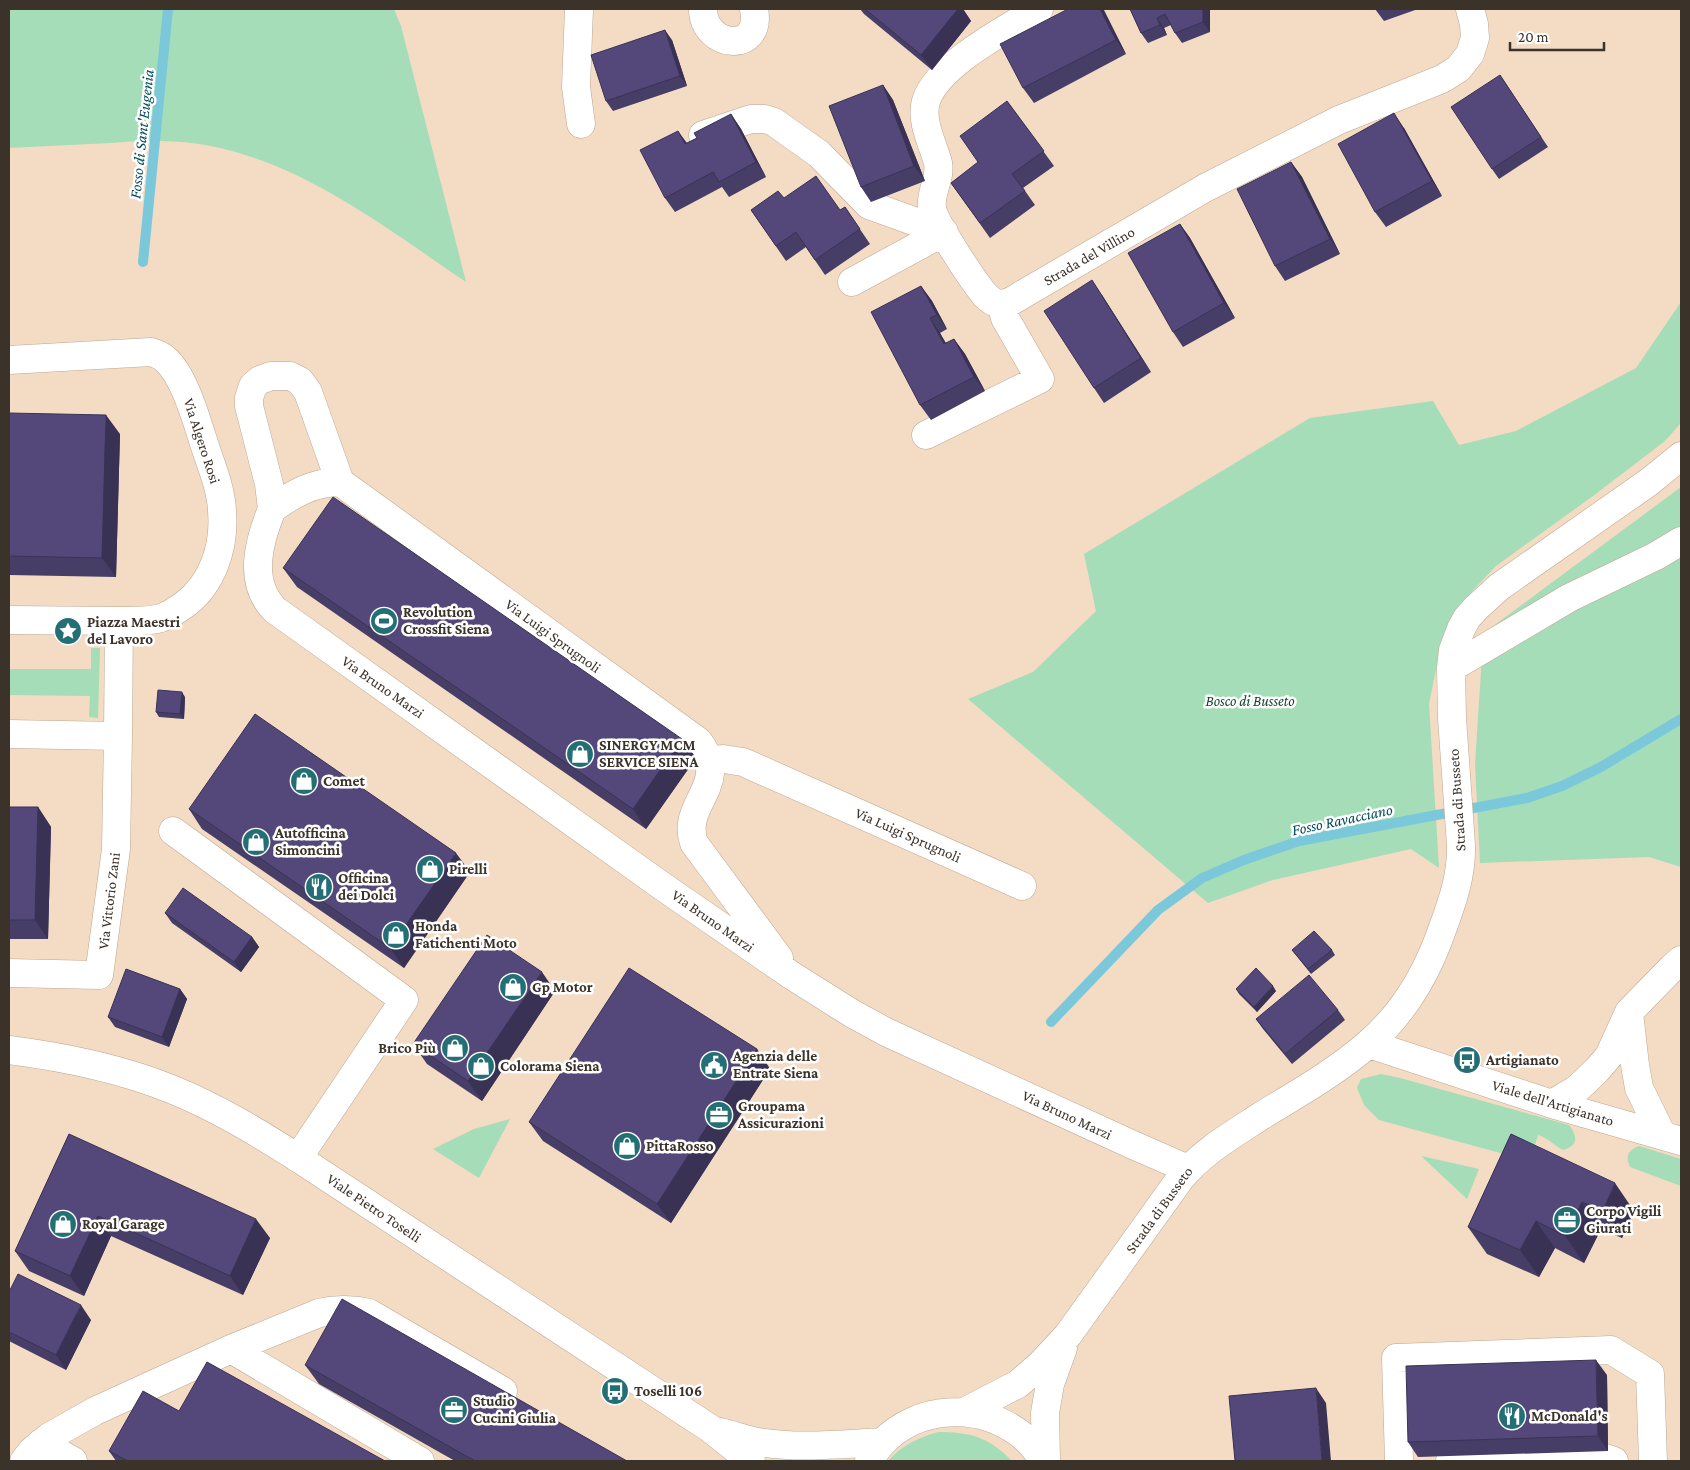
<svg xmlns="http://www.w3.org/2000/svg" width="1690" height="1470" viewBox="0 0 1690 1470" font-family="'Crimson Pro',serif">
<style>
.green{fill:#a5ddb8}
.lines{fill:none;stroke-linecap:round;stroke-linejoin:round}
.stream{stroke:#7bc8db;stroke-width:10}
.minor-casing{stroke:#bea791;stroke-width:29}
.major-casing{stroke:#bea791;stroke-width:29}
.minor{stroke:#fff;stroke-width:28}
.major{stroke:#fff;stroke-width:28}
.wall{fill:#473e68}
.shaded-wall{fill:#3a3255}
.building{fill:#534879;stroke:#3a3255}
.labels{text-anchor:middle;stroke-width:5;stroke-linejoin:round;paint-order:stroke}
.street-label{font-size:15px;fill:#3b3229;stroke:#fff}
.poi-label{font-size:15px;font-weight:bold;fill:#3b3229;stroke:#fff;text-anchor:start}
.park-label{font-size:15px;font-style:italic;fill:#17432a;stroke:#fff}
.water-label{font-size:16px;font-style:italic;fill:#034b59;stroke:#fff}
</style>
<rect width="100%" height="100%" fill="#f3dbc4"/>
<path class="green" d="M9,9H394L401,26L466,282C374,220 277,142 161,141C144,140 128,142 111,143C77,145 43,146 9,148Z
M1681,302V423L1665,441L1593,496L1496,566L1459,605L1442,640L1429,704L1439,868L1411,849L1273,880L1208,903L968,699L1033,672L1096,611L1084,554L1310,418L1433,401L1459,445L1516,431L1636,368Z
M1681,487V867L1649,857L1480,863L1475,764L1483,640L1496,624Z
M91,648H100L98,718L89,717L90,696L9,695V669H91Z
M1381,1074L1400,1078L1569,1125C1578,1136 1578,1146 1563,1150C1555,1146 1548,1138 1538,1135L1530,1161L1379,1120L1364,1105L1357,1088L1361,1079Z
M510,1119L479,1178L433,1149L474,1129Z
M1639,1146L1681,1159V1186L1630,1167C1625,1156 1628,1150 1639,1146Z
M1421,1156L1479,1169L1467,1199Z
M938,1432C970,1432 989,1437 1012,1461H888C902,1445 918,1438 938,1432Z"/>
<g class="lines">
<path class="stream" d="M143,262L168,9
M1051,1022L1158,910L1202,878L1244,860L1299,841L1527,798L1562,786L1601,767L1681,719"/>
<g class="minor-casing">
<path id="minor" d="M579,9L576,87L581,124
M703,9C703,48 763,55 754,9
M1039,9C1007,29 938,64 926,101C920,121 933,144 938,163C941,179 930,192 932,207C933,221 974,282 985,295C988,298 992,302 997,303C1007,306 1016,298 1025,293L1205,188L1339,120L1442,79L1458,69L1470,54L1475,38L1474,24L1470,9
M703,135L751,119H765L774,122L819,154L869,205L944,232
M852,282L944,232
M9,360L151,352C156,354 161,355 165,359C183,374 195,415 202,437C209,461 221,486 222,511C225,546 213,584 184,605C177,610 169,615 161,618C148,622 133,621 119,621
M926,435L1040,379L1005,318L1001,304
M340,482C313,482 293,494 272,509L269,484L249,406V398L253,386L260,380L271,376H290L300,381L308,392L340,482L698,741C733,785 680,802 694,843L779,958
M272,509C259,541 247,582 275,610L662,886L791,975L853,1014L886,1032L1133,1145L1188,1169
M9,620L119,621L118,736L9,734
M1451,668L1569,598L1656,556L1681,541
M710,762L723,759L743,762L1022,886
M173,831L404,1000L298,1158
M9,973L99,975L116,849L118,736
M1629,1013L1635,1065L1639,1088L1662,1135
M1369,1044L1552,1104L1681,1141
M1552,1104L1577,1089L1597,1070L1609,1056L1629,1012L1672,968L1681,960
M231,1349L420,1461
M964,1412L1018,1384L1041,1364L1068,1335L1180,1179C1202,1152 1232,1135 1261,1116C1297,1094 1336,1072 1368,1044C1403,1014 1427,973 1442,930C1452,903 1462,875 1461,845L1452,718L1451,668L1453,650L1461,629L1467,618L1476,608L1499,587L1649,482L1681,456
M41,1443L73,1461
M24,1461L32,1451L49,1437L95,1411L231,1349L319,1313C336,1309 352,1309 369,1313L503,1391
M1046,1461L1045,1413L1050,1384L1063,1348
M1399,1461L1396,1358L1611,1350L1650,1374L1653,1461
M1450,1461L1599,1456L1614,1461"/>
</g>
<g class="major-casing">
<path id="major" d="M9,1050C64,1057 119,1068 171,1089C216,1107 257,1132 298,1158L711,1429L751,1461
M721,1432C733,1435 746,1440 758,1442C799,1449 842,1444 883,1442
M869,1461C873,1455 877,1448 882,1443C918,1405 978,1403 1019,1433C1030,1441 1037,1451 1045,1461"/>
</g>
<use href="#minor" class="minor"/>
<use href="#major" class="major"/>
</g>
<path class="wall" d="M860,9H963L971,21L932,70L864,14Z
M1068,9H1102L1126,54L1034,103L1023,88Z
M1130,9H1210V32L1182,43L1175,33L1171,25L1164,28L1167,35L1148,43L1141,33Z
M1375,9H1418L1384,21Z
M672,40L687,86L613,111L606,101Z
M1500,75L1548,147L1499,179L1492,169Z
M883,85L893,100L925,181L871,202L861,187Z
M1007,101L1054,166L1023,188L1035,205L990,238L951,183L978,163Z
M731,114L741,129L766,177L729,197L722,187L675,212L665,198L678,131L687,143L697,138Z
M1404,128L1442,196L1386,227L1375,212Z
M1291,162L1302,177L1340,254L1285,281L1275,266Z
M784,198L840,210L845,207L870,244L825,275L806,247L786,261L751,210Z
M1180,224L1190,238L1235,318L1183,347L1173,332Z
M921,286L932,301L947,329L940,333L946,343L954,339L965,354L985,391L931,420L920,405Z
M1102,295L1151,372L1104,403L1094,388Z
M9,413L120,434L116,577L9,575Z
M283,568L682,739L696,758L646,829L297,587Z
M185,697L184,719L159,717L156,712Z
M9,807H38L51,827L48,939H9Z
M189,809L470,872L404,968L202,829Z
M165,913L252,937L259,947L241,972L172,923Z
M1292,950H1332L1335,955L1311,974Z
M180,989L187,999L169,1047L115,1027L108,1017Z
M1236,989L1276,991L1257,1012L1239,994Z
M555,991L482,1101L427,1064L413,1044Z
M1338,1010L1345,1020L1292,1064L1263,1029L1256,1019Z
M757,1049L770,1069L671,1223L543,1141L529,1122Z
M69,1134L270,1238L243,1295L111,1236L84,1296L29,1271L15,1251Z
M1511,1134L1634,1211L1622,1238L1601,1229L1584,1263L1555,1248L1539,1277L1487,1254L1468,1227Z
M9,1292L91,1320L66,1370L9,1341Z
M305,1365L627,1461H455L319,1384Z
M1607,1375L1608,1451L1418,1457L1408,1442Z
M179,1411L385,1461H116L109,1451Z"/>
<path class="shaded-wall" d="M958,9H963L971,21L932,70L921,55Z
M1100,9H1102L1104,10L1126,54L1116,40Z
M1203,9H1210V32L1203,22Z
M1157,18L1164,28L1167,35L1160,25Z
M665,30L672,40L687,86L680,76Z
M883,85L893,100L925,181L914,166Z
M1394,113L1404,128L1442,196L1432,181Z
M731,114L741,129L766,177L756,162Z
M678,131L688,146L685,144Z
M1291,162L1302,177L1340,254L1330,239Z
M1180,224L1190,238L1235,318L1224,303Z
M1092,280L1102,295L1151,372L1141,358Z
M921,286L932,301L947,329L937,315Z
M930,318L940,333L954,359L944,344Z
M954,339L965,354L985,391L974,377Z
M106,415L120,434L116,577L102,558Z
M182,692L185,697L184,719L180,714Z
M682,739L696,758L646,829L633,809Z
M38,807L51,827L48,939L35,920Z
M456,853L470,872L404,968L390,948Z
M252,937L259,947L241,972L234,962Z
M542,972L555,991L482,1101L468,1081Z
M1273,986L1276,991L1257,1012L1254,1007Z
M180,989L187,999L169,1047L162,1037Z
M757,1049L770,1069L671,1223L657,1204Z
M1615,1183L1634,1211L1622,1238L1603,1211Z
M1582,1202L1601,1229L1584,1263L1565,1236Z
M98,1216L111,1236L84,1296L70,1276Z
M256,1219L270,1238L243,1295L230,1276Z
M1536,1221L1555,1248L1539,1277L1520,1250Z
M81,1305L91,1320L66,1370L56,1355Z
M1596,1360L1607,1375L1608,1451L1598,1436Z
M1316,1388L1326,1403L1331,1461H1322Z"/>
<path class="building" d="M865,9H958L921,55Z
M1068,9H1100L1116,40L1023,88L1000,44Z
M1130,9H1203V22L1175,33L1165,14L1157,18L1160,25L1141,33Z
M665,30L680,76L606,101L591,55Z
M1500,75L1541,137L1492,169L1451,107Z
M883,85L914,166L861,187L829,106Z
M1007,101L1044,151L1012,174L1025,191L980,223L951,183L978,162L960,136Z
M1394,113L1432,181L1375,212L1338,144Z
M731,114L756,162L719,182L713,172L665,198L640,150L678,131L685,144L697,138L694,133Z
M1291,162L1330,239L1275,266L1237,189Z
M816,176L840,210L845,207L860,229L815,260L796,232L776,246L751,210L778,191L784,198Z
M1180,224L1224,303L1173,332L1128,253Z
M1092,280L1141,358L1094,388L1044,311Z
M921,286L937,315L930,318L944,344L954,339L974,377L920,405L871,312Z
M9,413L106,415L102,558L9,556Z
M333,497L682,739L633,809L283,568Z
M158,690L182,692L180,714L156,712Z
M255,714L456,853L390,948L189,809Z
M9,807H38L35,920H9Z
M183,888L252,937L234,962L165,913Z
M1314,931L1332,950L1308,969L1292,950Z
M487,935L542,972L468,1081L413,1044Z
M629,968L757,1049L657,1204L529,1122Z
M1256,968L1273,986L1254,1007L1236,989Z
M126,969L180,989L162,1037L108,1017Z
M1309,975L1338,1010L1285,1054L1256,1019Z
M69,1134L256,1219L230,1276L98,1216L70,1276L15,1251Z
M1511,1134L1615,1183L1603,1211L1582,1202L1565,1236L1536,1221L1520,1250L1468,1227Z
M18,1274L81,1305L56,1355L9,1332V1292Z
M342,1299L627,1461H475L305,1365Z
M1596,1360L1598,1436L1408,1442L1406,1366Z
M207,1362L385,1461H128L109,1451L143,1391L179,1411Z
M1316,1388L1322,1461H1235L1229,1396Z"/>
<defs>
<g id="stadium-disc" transform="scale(1.4375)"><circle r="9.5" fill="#246f76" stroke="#fff"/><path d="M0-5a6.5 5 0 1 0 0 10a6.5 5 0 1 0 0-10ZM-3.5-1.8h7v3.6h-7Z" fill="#fff"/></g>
<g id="sight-disc" transform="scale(1.4375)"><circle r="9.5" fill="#246f76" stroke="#fff"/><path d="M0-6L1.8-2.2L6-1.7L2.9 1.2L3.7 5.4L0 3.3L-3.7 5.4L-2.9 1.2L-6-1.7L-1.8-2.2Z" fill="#fff"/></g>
<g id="shop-disc" transform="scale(1.4375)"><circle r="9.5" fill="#246f76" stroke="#fff"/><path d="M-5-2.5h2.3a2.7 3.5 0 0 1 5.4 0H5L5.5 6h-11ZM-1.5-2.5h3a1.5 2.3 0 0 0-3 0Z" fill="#fff"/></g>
<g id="restaurant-disc" transform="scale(1.4375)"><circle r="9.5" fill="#246f76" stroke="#fff"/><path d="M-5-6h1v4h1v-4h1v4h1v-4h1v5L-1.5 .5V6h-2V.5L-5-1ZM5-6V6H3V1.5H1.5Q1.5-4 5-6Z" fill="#fff"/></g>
<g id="bus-disc" transform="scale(1.4375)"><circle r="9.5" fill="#246f76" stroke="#fff"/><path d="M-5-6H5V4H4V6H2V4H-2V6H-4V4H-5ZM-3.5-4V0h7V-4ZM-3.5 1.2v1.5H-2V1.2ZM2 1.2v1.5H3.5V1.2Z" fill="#fff"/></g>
<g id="civic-disc" transform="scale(1.4375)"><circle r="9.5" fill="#246f76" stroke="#fff"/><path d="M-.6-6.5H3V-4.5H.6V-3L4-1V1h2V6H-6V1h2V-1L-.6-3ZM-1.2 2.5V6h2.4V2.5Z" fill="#fff"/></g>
<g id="office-disc" transform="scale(1.4375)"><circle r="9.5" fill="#246f76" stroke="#fff"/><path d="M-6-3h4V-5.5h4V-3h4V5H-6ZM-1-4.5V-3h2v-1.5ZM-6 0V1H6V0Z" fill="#fff"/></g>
</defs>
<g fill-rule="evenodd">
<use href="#stadium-disc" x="384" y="621"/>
<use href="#sight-disc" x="68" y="631"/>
<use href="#shop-disc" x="580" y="754"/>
<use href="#shop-disc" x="304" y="781"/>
<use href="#shop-disc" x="256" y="842"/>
<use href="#shop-disc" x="430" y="869"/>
<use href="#restaurant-disc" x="319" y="887"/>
<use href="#shop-disc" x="396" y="935"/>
<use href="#shop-disc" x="513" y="987"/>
<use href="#shop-disc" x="455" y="1048"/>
<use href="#bus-disc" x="1467" y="1060"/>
<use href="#civic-disc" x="714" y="1065"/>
<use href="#shop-disc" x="481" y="1066"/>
<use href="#office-disc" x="719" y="1115"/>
<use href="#shop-disc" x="627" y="1146"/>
<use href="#office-disc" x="1567" y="1220"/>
<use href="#shop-disc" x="63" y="1224"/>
<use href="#bus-disc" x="615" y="1391"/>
<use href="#office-disc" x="454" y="1410"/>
<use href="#restaurant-disc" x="1512" y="1416"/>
</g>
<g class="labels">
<g class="street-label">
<text transform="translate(1089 256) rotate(-30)" y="5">Strada del Villino</text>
<text transform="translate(202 441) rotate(72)" y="5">Via Algero Rosi</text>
<text transform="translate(553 636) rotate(36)" y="5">Via Luigi Sprugnoli</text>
<text transform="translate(383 687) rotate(35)" y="5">Via Bruno Marzi</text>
<text transform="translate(1457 800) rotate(-94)" y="5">Strada di Busseto</text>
<text transform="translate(908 835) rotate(24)" y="5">Via Luigi Sprugnoli</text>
<text transform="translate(109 901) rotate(-83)" y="5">Via Vittorio Zani</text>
<text transform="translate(713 921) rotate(35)" y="5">Via Bruno Marzi</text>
<text transform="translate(1553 1103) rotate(17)" y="5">Viale dell'Artigianato</text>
<text transform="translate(1067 1115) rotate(25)" y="5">Via Bruno Marzi</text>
<text transform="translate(374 1208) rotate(34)" y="5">Viale Pietro Toselli</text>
<text transform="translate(1159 1210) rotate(-54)" y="5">Strada di Busseto</text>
</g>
<g class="poi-label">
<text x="403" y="617">Revolution<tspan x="403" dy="17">Crossfit Siena</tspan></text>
<text x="87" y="627">Piazza Maestri<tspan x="87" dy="17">del Lavoro</tspan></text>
<text x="599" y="750">SINERGY MCM<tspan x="599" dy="17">SERVICE SIENA</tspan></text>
<text x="323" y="786">Comet</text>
<text x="275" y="838">Autofficina<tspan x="275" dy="17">Simoncini</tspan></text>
<text x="449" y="874">Pirelli</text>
<text x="338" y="883">Officina<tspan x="338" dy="17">dei Dolci</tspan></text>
<text x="415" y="931">Honda<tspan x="415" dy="17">Fatichenti Moto</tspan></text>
<text x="532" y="992">Gp Motor</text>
<text x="436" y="1053" text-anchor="end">Brico Più</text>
<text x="733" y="1061">Agenzia delle<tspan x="733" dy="17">Entrate Siena</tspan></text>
<text x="1486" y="1065">Artigianato</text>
<text x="500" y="1071">Colorama Siena</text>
<text x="738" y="1111">Groupama<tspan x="738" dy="17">Assicurazioni</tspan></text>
<text x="646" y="1151">PittaRosso</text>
<text x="1586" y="1216">Corpo Vigili<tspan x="1586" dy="17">Giurati</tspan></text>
<text x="82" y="1229">Royal Garage</text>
<text x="634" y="1396">Toselli 106</text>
<text x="473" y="1406">Studio<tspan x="473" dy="17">Cucini Giulia</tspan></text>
<text x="1531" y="1421">McDonald's</text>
</g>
<g class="park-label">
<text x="1250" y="706">Bosco di Busseto</text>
</g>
<g class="water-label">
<text transform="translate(141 134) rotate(-84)" y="6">Fosso di Sant'Eugenia</text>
<text transform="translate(1342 819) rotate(-12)" y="6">Fosso Ravacciano</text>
</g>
</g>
<rect width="1690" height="1470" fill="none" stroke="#3b3229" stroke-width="20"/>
<path d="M1510 42v8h94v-8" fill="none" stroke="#3b3229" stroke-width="2.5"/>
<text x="1518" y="42" font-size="15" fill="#3b3229" stroke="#ffffff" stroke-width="4" paint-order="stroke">20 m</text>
</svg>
